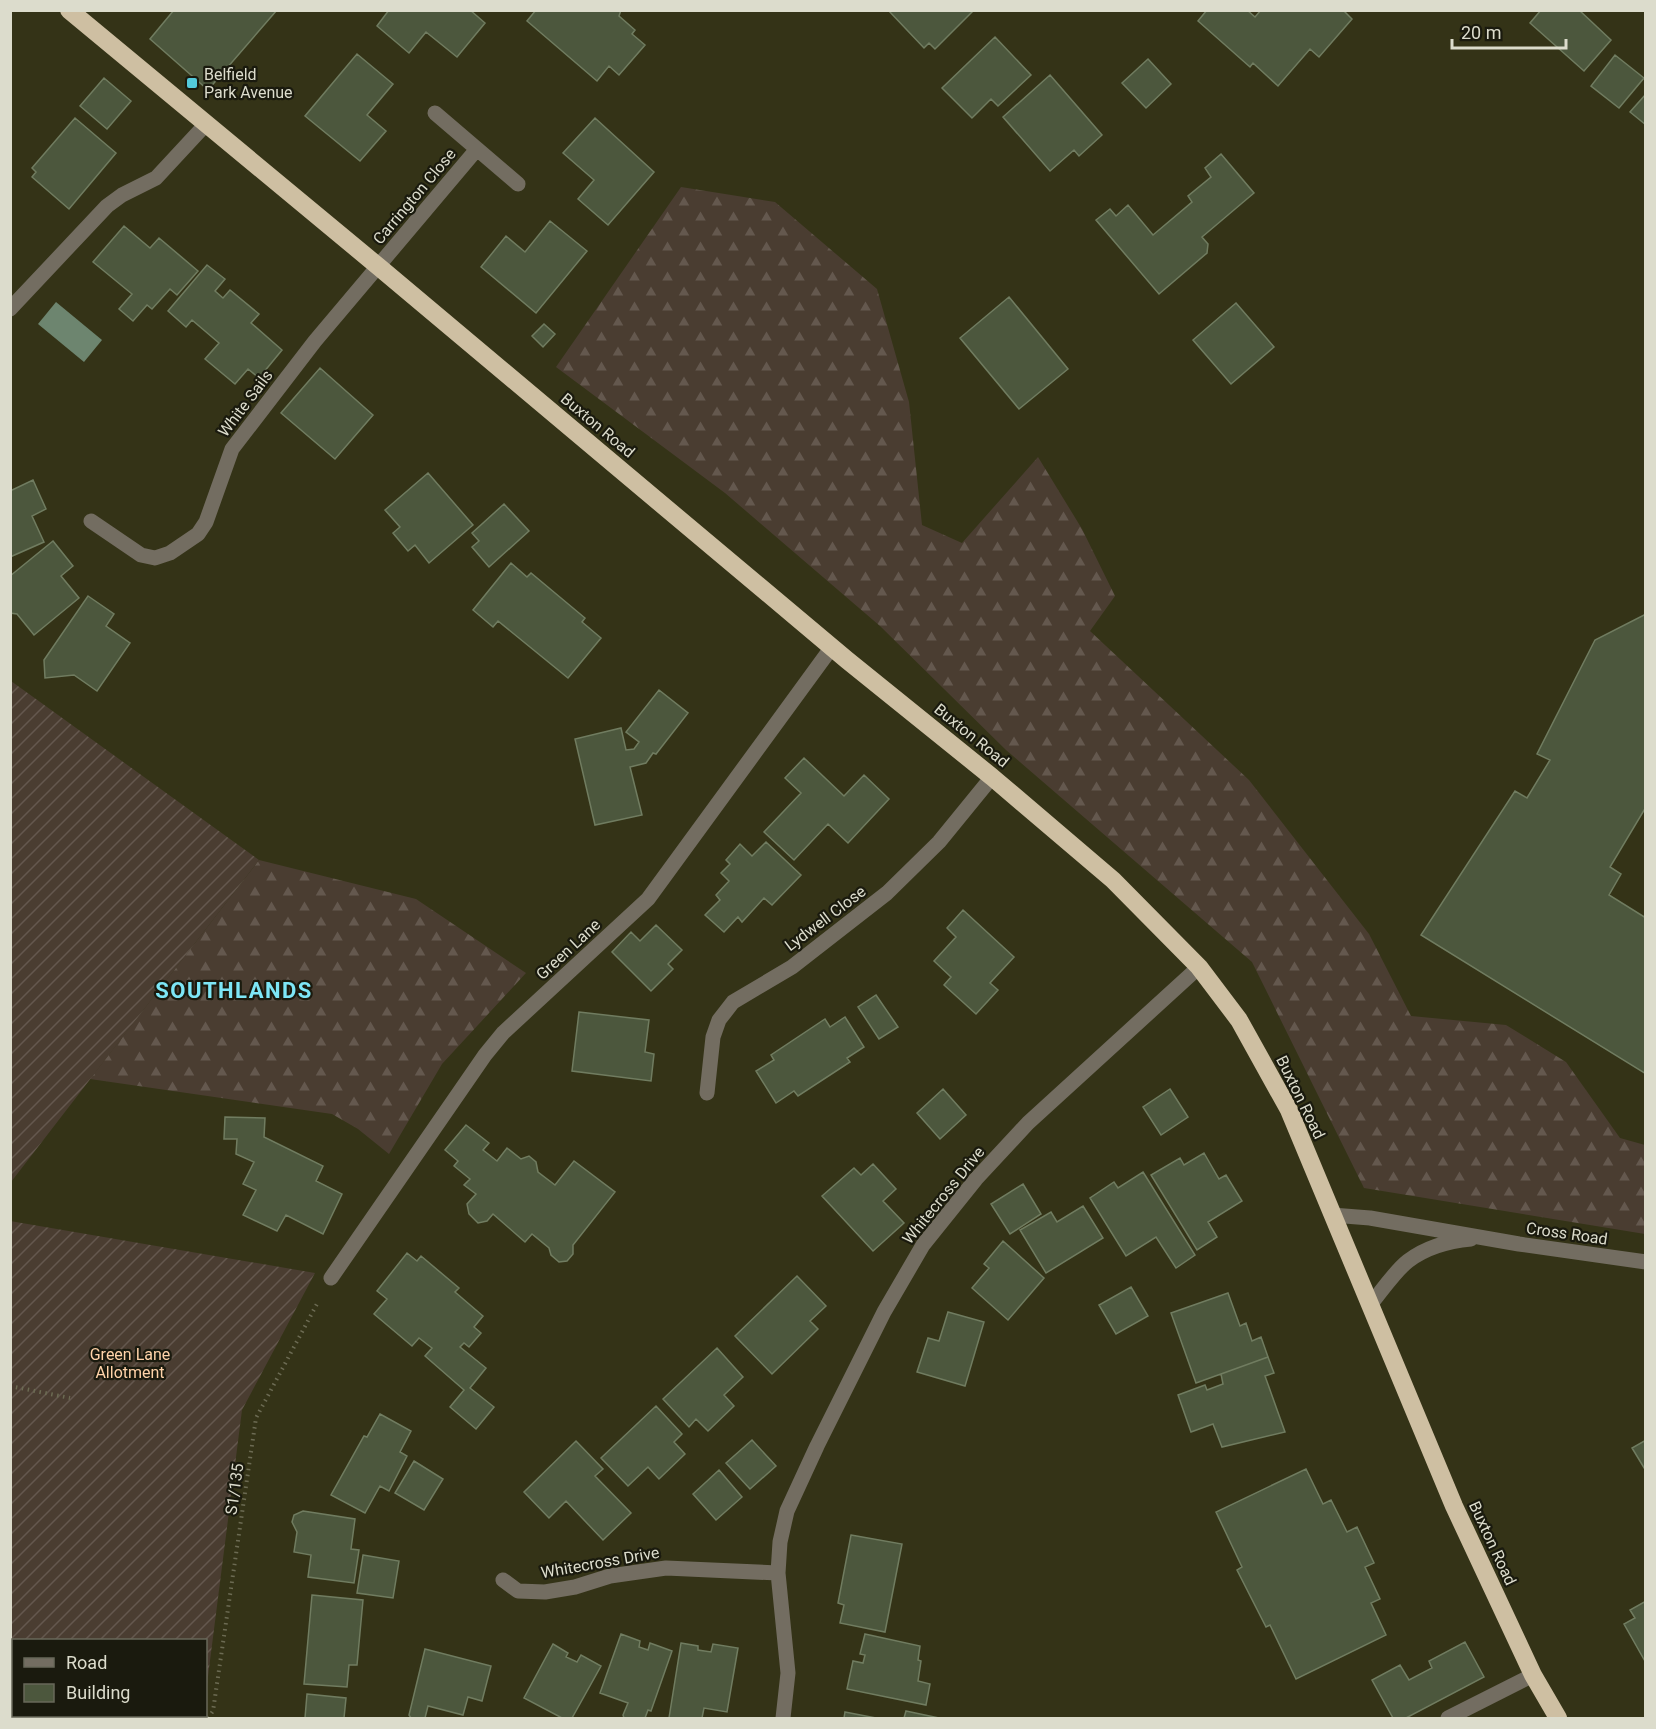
<svg xmlns="http://www.w3.org/2000/svg" width="1656" height="1729" viewBox="0 0 1656 1729" font-family="Roboto,sans-serif">
<style>
.forest{fill:url(#forest-firs)}
.garden{fill:url(#garden-furrows)}
.water{fill:#6d856f}
.building{fill:#4c573d;stroke:#707c60;stroke-width:1.5}
.lines{fill:none;stroke-linecap:round;stroke-linejoin:round}
.path{stroke:#6c6b53;stroke-width:4;stroke-dasharray:1.5 4.5;stroke-linecap:butt}
.minor{stroke:#736d61;stroke-width:15}
.highway{stroke:#cebfa2;stroke-width:18}
.poi-dot{fill:#53cadc;stroke:#1a1a0e;stroke-width:2}
.labels{text-anchor:middle;stroke-width:4.5;stroke-linejoin:round;paint-order:stroke}
.poi-label{font-size:16px;fill:#dcdccc;stroke:#1a1a0e;text-anchor:start}
.street-label{font-size:16px;fill:#dcdccc;stroke:#1a1a0e}
.park-label{font-size:16px;fill:#ffd3a9;stroke:#1a1a0e}
.district-label{font-size:22px;font-weight:bold;letter-spacing:1.5px;fill:#7de6f6;stroke:#1a1a0e}
</style>
<defs>
<pattern id="forest-firs" width="22" height="20" patternUnits="userSpaceOnUse" patternTransform="scale(1.5)"><rect width="22" height="20" fill="#4a3d31"/><path d="M5 1l3.5 6h-7zM16 11l3.5 6h-7z" fill="#64584e"/></pattern>
<pattern id="garden-furrows" width="10" height="10" patternUnits="userSpaceOnUse" patternTransform="scale(1.5)"><rect width="10" height="10" fill="#4a3d31"/><path d="M-1 1l2-2M0 10L10 0M9 11l2-2" fill="none" stroke="#64584e"/></pattern>
</defs>
<rect width="100%" height="100%" fill="#343317"/>
<path class="forest" d="M681,187L775,202L877,289L909,402L922,525L962,543L1038,457L1082,529L1115,596L1090,631L1249,780L1369,934L1411,1016L1506,1025L1566,1062L1620,1138L1645,1145V1234L1364,1188L1252,962L1006,750L880,626L725,493L556,367Z
M259,860L416,899L526,973L442,1064L389,1154L358,1129L332,1114L90,1079Z"/>
<path class="garden" d="M11,681L259,860L11,1182Z
M10,1221L315,1273L242,1410L206,1692V1640H14L13,1692H11Z"/>
<path class="water" d="M56,302L102,340L84,362L38,324Z"/>
<path class="building" d="M174,10H277L208,90L150,39Z
M389,10H470L485,23L457,57L426,32L409,53L377,26Z
M536,10H621L619,16L635,30L632,34L645,45L619,75L609,66L597,81L527,21Z
M888,10H974L935,49L929,43L924,48Z
M1207,10H1247L1255,17L1261,10H1343L1352,19L1319,57L1310,49L1278,86L1253,63L1250,67L1198,21Z
M1541,10H1579L1611,40L1584,71L1530,23Z
M995,37L1031,75L998,106L991,99L972,118L942,88Z
M357,54L393,84L367,115L386,131L360,161L305,116Z
M1615,55L1644,78L1619,108L1591,86Z
M1148,59L1171,84L1146,108L1122,83Z
M1050,75L1102,135L1079,156L1074,150L1050,171L1003,117Z
M104,78L131,101L107,129L80,106Z
M1646,94V125L1630,112Z
M75,118L116,153L69,209L32,177L36,172L32,168Z
M595,118L654,172L608,225L578,199L594,180L563,153Z
M1221,154L1254,193L1202,237L1208,244L1207,253L1159,294L1096,220L1110,209L1116,216L1128,205L1153,235L1192,202L1188,196L1211,177L1205,168Z
M550,221L587,251L536,313L481,267L506,236L525,252Z
M124,226L150,248L159,238L198,271L177,295L170,289L152,309L147,305L133,321L119,309L132,294L93,262Z
M207,265L225,279L215,291L223,298L230,290L259,314L251,323L282,350L259,378L248,369L235,384L205,359L219,343L192,320L186,327L168,311Z
M1009,297L1068,369L1019,409L960,338Z
M1236,303L1274,347L1231,384L1193,340Z
M544,324L555,334L543,347L532,336Z
M320,368L373,415L335,459L281,413Z
M428,473L473,525L429,563L415,545L408,551L393,533L400,527L385,510Z
M33,480L46,509L32,516L44,542L10,557V491Z
M504,504L529,531L489,567L472,547L479,541L472,533Z
M53,541L73,566L61,576L79,598L34,635L17,614L10,613V576Z
M511,563L527,577L531,573L585,618L582,622L601,638L568,678L498,621L493,627L473,610Z
M88,596L114,614L106,626L130,643L97,691L74,675L45,678L44,660Z
M1646,614V807L1610,867L1621,874L1609,895L1646,918V1074L1421,935L1515,791L1527,798L1550,760L1537,754L1595,640Z
M659,690L688,713L656,754L653,753L646,763L630,767L642,815L595,825L575,739L621,728L626,750L634,749L639,742L626,732Z
M804,758L844,796L864,775L889,799L848,843L828,824L794,860L764,832L801,793L785,778Z
M766,842L801,875L772,905L764,898L742,922L738,917L724,932L705,915L720,900L716,895L729,881L721,873L730,864L726,860L740,844L752,856Z
M963,910L1014,957L990,983L998,990L976,1014L944,985L951,977L934,961L956,937L947,928Z
M656,925L682,950L668,964L673,969L651,991L612,952L631,932L640,941Z
M876,995L898,1027L879,1039L858,1007Z
M579,1012L649,1020L645,1052L654,1054L651,1081L572,1071Z
M845,1017L864,1047L847,1058L850,1062L798,1096L794,1091L776,1103L756,1071L774,1060L771,1055L825,1019L830,1027Z
M943,1089L966,1115L940,1139L917,1113Z
M1170,1089L1188,1117L1161,1135L1143,1107Z
M225,1117L265,1118L264,1137L323,1166L316,1181L342,1194L323,1234L286,1215L277,1231L243,1215L256,1190L243,1184L254,1162L236,1154L237,1139H224Z
M466,1125L489,1143L483,1150L497,1161L507,1148L521,1159L529,1156L536,1162L538,1172L555,1185L574,1161L615,1192L573,1245V1254L567,1261L559,1262L551,1255L549,1248L532,1234L525,1242L493,1214L487,1221L478,1223L469,1214L467,1204L476,1194L464,1185L470,1179L454,1166L458,1161L445,1150Z
M1204,1153L1219,1179L1226,1175L1242,1201L1208,1222L1217,1237L1197,1250L1151,1175L1180,1158L1184,1165Z
M873,1164L896,1189L883,1201L904,1223L873,1251L822,1196L854,1168L861,1175Z
M1143,1172L1195,1255L1176,1268L1156,1237L1126,1256L1090,1198L1114,1182L1118,1188Z
M1023,1184L1041,1214L1010,1234L991,1204Z
M1083,1206L1103,1238L1046,1273L1020,1230L1051,1212L1057,1222Z
M1003,1241L1044,1278L1008,1320L972,1288L989,1268L984,1264Z
M407,1253L417,1261L421,1256L459,1288L455,1292L483,1316L474,1327L481,1333L469,1347L464,1343L460,1347L486,1368L470,1388L494,1407L476,1429L450,1407L464,1390L425,1356L432,1348L419,1338L412,1346L374,1314L387,1299L377,1291Z
M797,1276L826,1306L810,1321L818,1329L772,1374L735,1336Z
M1131,1287L1148,1316L1116,1334L1099,1305Z
M1228,1293L1240,1326L1246,1323L1252,1341L1261,1337L1268,1357L1196,1383L1171,1313Z
M948,1312L984,1322L965,1386L917,1372L928,1338L939,1341Z
M717,1348L743,1377L724,1395L734,1406L708,1431L696,1419L689,1427L663,1399Z
M1268,1357L1274,1373L1265,1376L1285,1432L1222,1447L1213,1424L1191,1432L1178,1395L1205,1385L1207,1390L1223,1384L1221,1374Z
M656,1406L682,1434L674,1442L685,1454L659,1479L648,1467L628,1486L601,1458Z
M380,1414L411,1431L400,1452L407,1456L389,1491L380,1486L365,1513L331,1495L364,1436L367,1437Z
M752,1440L776,1466L750,1489L726,1463Z
M1646,1440V1471L1632,1448Z
M576,1441L603,1469L595,1476L631,1513L603,1540L566,1501L549,1518L524,1492Z
M414,1461L443,1479L424,1510L395,1493Z
M1306,1469L1323,1504L1331,1500L1347,1532L1357,1527L1374,1563L1365,1567L1380,1599L1371,1603L1386,1635L1296,1679L1270,1625L1266,1627L1237,1570L1242,1567L1216,1512Z
M719,1470L742,1497L716,1520L693,1494Z
M303,1511L355,1519L351,1549L359,1550L354,1583L308,1577L311,1555L294,1552L297,1532L292,1522L294,1515Z
M851,1535L902,1544L885,1632L840,1623L844,1605L838,1603Z
M363,1555L399,1561L393,1598L357,1593Z
M312,1595L363,1600L357,1665H349L347,1687L304,1684Z
M1646,1601V1663L1624,1624L1635,1618L1630,1610Z
M621,1634L640,1641L639,1647L648,1650L650,1643L672,1651L651,1711L648,1710L645,1718H624L623,1715L628,1703L600,1693Z
M865,1634L920,1646L918,1660L921,1661L918,1681L930,1684L926,1705L847,1689L853,1661L863,1663L865,1655L860,1654Z
M1465,1642L1484,1677L1406,1718H1393L1372,1680L1400,1665L1409,1680L1432,1668L1429,1661Z
M681,1643L698,1646V1650L711,1652L713,1644L738,1648L727,1712L704,1708L702,1718H669Z
M553,1644L568,1653L566,1657L577,1662L581,1655L601,1666L572,1718H562L524,1698Z
M425,1649L491,1666L482,1701L468,1697L463,1715L428,1706L425,1718H411L409,1715Z
M307,1694L346,1698L344,1718H305Z
M906,1711L939,1718H904Z
M845,1712L876,1718H844Z"/>
<g class="lines">
<path class="path" d="M10,1386L70,1398
M10,1712L14,1713
M31,1716L51,1718
M208,1718L213,1711L256,1418L318,1302"/>
<path class="minor" d="M435,113L518,184
M10,309L107,206L122,195L156,178L207,123
M91,521L141,555L155,558L170,553L198,534L206,522L232,449L315,341L477,149
M707,1093L713,1037L719,1020L733,1002L792,967L887,893L939,842L992,777
M1332,1215L1370,1218L1519,1244L1646,1262
M331,1278L485,1055L503,1033L648,899L832,647
M1370,1305C1381,1292 1395,1271 1408,1261C1425,1248 1449,1241 1471,1239
M503,1580L518,1591L545,1592L575,1587L610,1576L666,1568L778,1573
M783,1718L788,1673L778,1573L780,1542L787,1511L817,1446L884,1312L923,1245L976,1179L1028,1123L1199,967
M1448,1718L1533,1675"/>
<path class="highway" d="M69,10L379,267L847,660L992,777L1113,880L1199,967L1239,1020L1289,1110L1454,1506L1533,1675L1558,1718"/>
</g>
<rect class="poi-dot" x="186" y="77" width="12" height="12" rx="3"/>
<g class="labels">
<g class="poi-label">
<text x="204" y="80">Belfield<tspan x="204" dy="18">Park Avenue</tspan></text>
</g>
<g class="street-label">
<text transform="translate(414 196) rotate(-50)" y="6">Carrington Close</text>
<text transform="translate(245 403) rotate(-53)" y="6">White Sails</text>
<text transform="translate(598 425) rotate(40)" y="6">Buxton Road</text>
<text transform="translate(972 735) rotate(39)" y="6">Buxton Road</text>
<text transform="translate(825 918) rotate(-37)" y="6">Lydwell Close</text>
<text transform="translate(568 949) rotate(-43)" y="6">Green Lane</text>
<text transform="translate(1301 1097) rotate(64)" y="6">Buxton Road</text>
<text transform="translate(943 1195) rotate(-51)" y="6">Whitecross Drive</text>
<text transform="translate(1567 1233) rotate(8)" y="6">Cross Road</text>
<text transform="translate(234 1489) rotate(-82)" y="6">S1/135</text>
<text transform="translate(1493 1543) rotate(65)" y="6">Buxton Road</text>
<text transform="translate(600 1562) rotate(-10)" y="6">Whitecross Drive</text>
</g>
<g class="park-label">
<text x="130" y="1360">Green Lane<tspan x="130" dy="18">Allotment</tspan></text>
</g>
<g class="district-label">
<text x="234" y="998">SOUTHLANDS</text>
</g>
</g>
<rect width="1656" height="1729" fill="none" stroke="#dcdccc" stroke-width="24"/>
<rect x="12" y="1639" width="195" height="78" fill="#1a1a0e" stroke="#68685a" stroke-width="1.5"/>
<rect x="24" y="1658" width="30" height="9" fill="#736d61" stroke="#68685a" stroke-width="1.5"/>
<text x="66" y="1669" font-size="18" fill="#dcdccc">Road</text>
<rect x="24" y="1684" width="30" height="18" fill="#4c573d" stroke="#68685a" stroke-width="1.5"/>
<text x="66" y="1699" font-size="18" fill="#dcdccc">Building</text>
<path d="M1452 39v9h114v-9" fill="none" stroke="#dcdccc" stroke-width="3"/>
<text x="1461" y="39" font-size="18" fill="#dcdccc" stroke="#1a1a0e" stroke-width="4.5" paint-order="stroke">20 m</text>
</svg>
